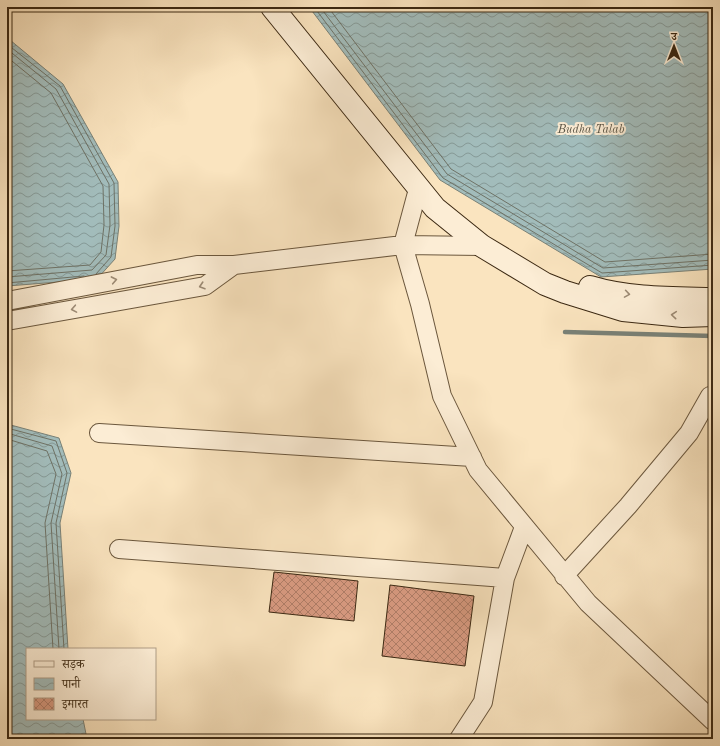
<svg xmlns="http://www.w3.org/2000/svg" width="720" height="746" viewBox="0 0 720 746" font-family="'Old Standard TT','Noto Serif Devanagari',serif">
<style>
.water{fill:url(#water-waves);stroke:#798177}
.lines{fill:none;stroke-linecap:round;stroke-linejoin:round}
.shore{stroke:#6e7266;stroke-width:1}
.stream{stroke:#798177;stroke-width:4.5}
.building{fill:url(#building-cross-hatch);stroke:#3b2812}
.street-casing{stroke:#6b573d;stroke-width:20}
.secondary-casing{stroke:#3b2812;stroke-width:24}
.street{stroke:#fcedd5;stroke-width:18}
.secondary{stroke:#fcedd5;stroke-width:22}
.oneway{stroke:#9c8a74}
.labels{text-anchor:middle;stroke-width:4;stroke-linejoin:round;paint-order:stroke}
.water-label{font-size:12px;font-style:italic;fill:#5a5445;stroke:#fcedd5}
</style>
<defs>
<pattern id="water-waves" width="16" height="10" patternUnits="userSpaceOnUse"><rect width="16" height="10" fill="#a2bcbb"/><path d="M0 5q4-4 8 0t8 0" fill="none" stroke="#859997"/></pattern>
<pattern id="building-cross-hatch" width="8" height="8" patternUnits="userSpaceOnUse"><rect width="8" height="8" fill="#d89a81"/><path d="M0 0l8 8M0 8l8-8" fill="none" stroke="#b07e68"/></pattern>
</defs>
<rect width="100%" height="100%" fill="#fae4bf"/>
<filter id="stains"><feTurbulence type="fractalNoise" baseFrequency=".005" numOctaves="4"/><feColorMatrix values="0 0 0 0 .2 0 0 0 0 .09 0 0 0 0 .02 0 0 0 .5 -.17"/></filter>
<radialGradient id="worn" r=".72"><stop offset=".6" stop-color="#630" stop-opacity="0"/><stop offset="1" stop-color="#630" stop-opacity=".3"/></radialGradient>
<path class="water" d="M309,7H713V269L601,277L440,180Z
M7,40H10L63,84L118,182L119,226L115,259L97,279L7,286Z
M7,424L59,438L71,473L60,523L68,649H27V719H83L87,739H7Z"/>
<g class="lines">
<path class="shore" d="M314,7L443,178L602,273L713,265
M320,7L447,174L603,268L713,260
M328,7L451,169L605,262L713,254
M7,44L60,86L114,183L115,226L111,257L96,274
M7,49L56,89L109,184L110,225L106,255L92,270L7,277
M7,57L51,93L103,186L104,225L101,252L90,265L7,271
M7,283L84,276
M7,428L56,441L67,473L56,523L64,649
M7,433L52,446L62,474L51,523L59,649
M7,439L47,451L56,474L45,523L53,649"/>
<path class="stream" d="M565,332L713,336"/>
</g>
<path class="building" d="M274,572L358,581L354,621L269,612Z
M390,585L474,596L465,666L382,656Z"/>
<g class="lines">
<g class="street-casing">
<path id="street" d="M418,189L403,245L420,304L442,396L478,470L588,603L713,721
M7,301L197,265H234L403,245L482,246
M7,321L205,286L234,265
M99,433L472,457
M119,549L505,578
M564,576L628,506L689,433L710,396L713,397
M459,739L483,702L505,578L524,527"/>
</g>
<g class="secondary-casing">
<path id="secondary" d="M272,7L435,208L482,246L545,284L565,292L623,310L683,316L713,315
M590,287C630,299 672,298 713,299"/>
</g>
<use href="#street" class="street"/>
<use href="#secondary" class="secondary"/>
</g>
<defs><path id="oneway-chevron" d="M-2-3.5L2.5 0L-2 3.5" fill="none" stroke-width="1.6" stroke-linecap="round" stroke-linejoin="round"/></defs>
<g class="oneway">
<use href="#oneway-chevron" transform="translate(114 280) rotate(-11)"/>
<use href="#oneway-chevron" transform="translate(202 286) rotate(162)"/>
<use href="#oneway-chevron" transform="translate(627 294) rotate(9)"/>
<use href="#oneway-chevron" transform="translate(74 309) rotate(170)"/>
<use href="#oneway-chevron" transform="translate(674 315) rotate(-175)"/>
</g>
<g class="labels">
<g class="water-label">
<text x="591" y="133">Budha Talab</text>
</g>
</g>
<rect width="720" height="746" fill="none" stroke="#fae4bf" stroke-width="24"/>
<rect x="8" y="8" width="704" height="730" fill="none" stroke="#3b2812" stroke-width="2"/>
<rect x="12" y="12" width="696" height="722" fill="none" stroke="#3b2812"/>
<rect x="26" y="648" width="130" height="72" fill="#fcedd5" stroke="#af9e87"/>
<rect x="34" y="661" width="20" height="6" fill="#fcedd5" stroke="#af9e87"/>
<text x="62" y="668" font-size="12" fill="#3b2812">सड़क</text>
<rect x="34" y="678" width="20" height="12" fill="url(#water-waves)" stroke="#af9e87"/>
<text x="62" y="688" font-size="12" fill="#3b2812">पानी</text>
<rect x="34" y="698" width="20" height="12" fill="url(#building-cross-hatch)" stroke="#af9e87"/>
<text x="62" y="708" font-size="12" fill="#3b2812">इमारत</text>
<g transform="translate(674 46)" stroke="#fcedd5" stroke-width="3" paint-order="stroke">
<path d="M0-3L7 15L0 10L-7 15Z" fill="#3b2812"/>
<text y="-6" font-size="11" font-weight="bold" text-anchor="middle" fill="#3b2812">उ</text>
</g>
<rect width="100%" height="100%" filter="url(#stains)"/>
<rect width="100%" height="100%" fill="url(#worn)"/>
</svg>
